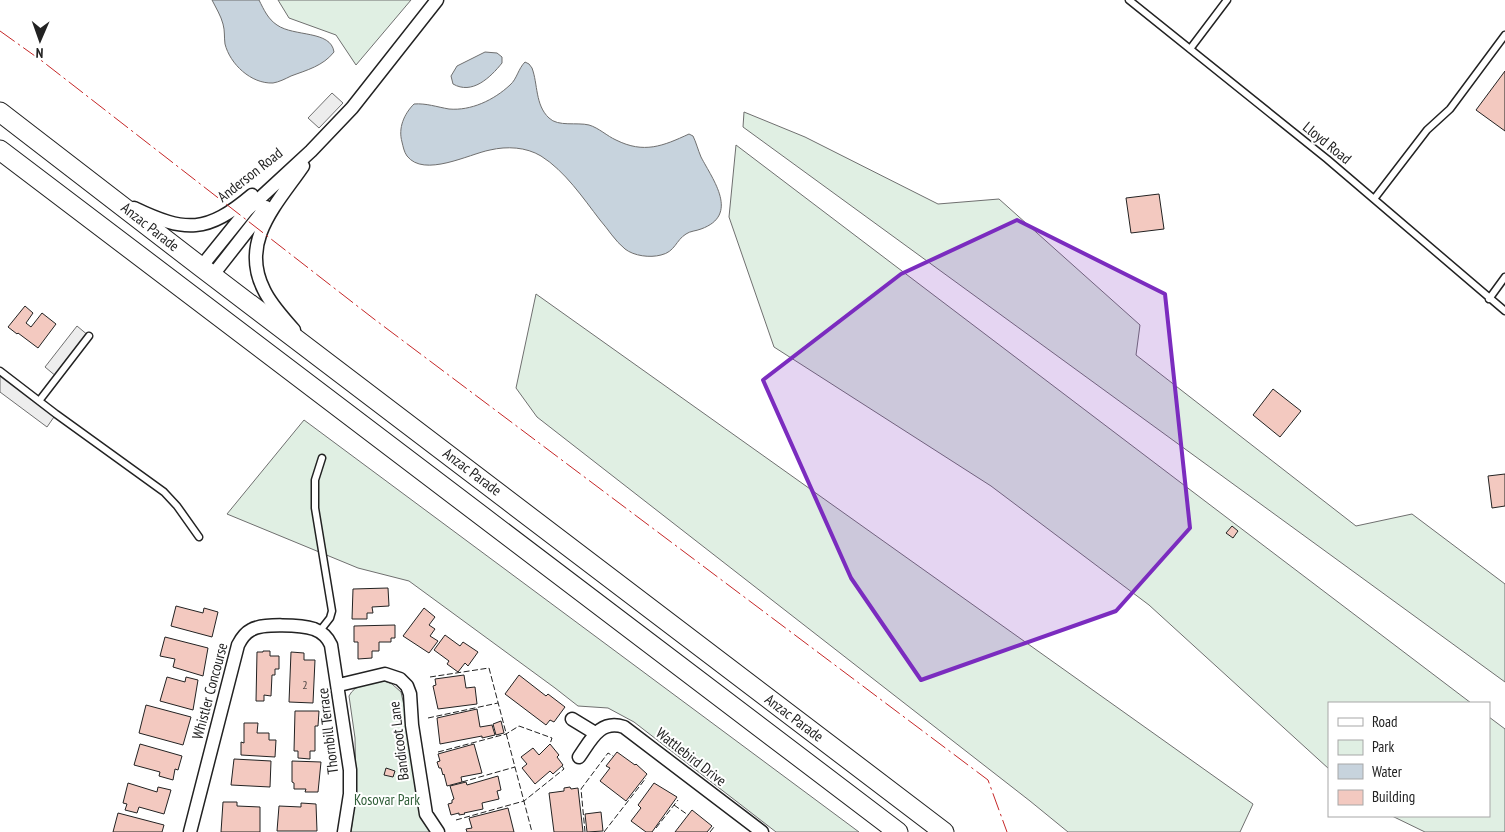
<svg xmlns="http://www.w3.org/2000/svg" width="1505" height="832" viewBox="0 0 1505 832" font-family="'PT Sans Narrow',sans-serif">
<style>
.green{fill:#e0efe3;stroke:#6f6f6f}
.parking{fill:#ededed;stroke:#6f6f6f}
.water{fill:#c7d3dd;stroke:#6f6f6f}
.building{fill:#f3c9c0;stroke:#222}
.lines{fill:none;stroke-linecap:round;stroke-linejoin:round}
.lane-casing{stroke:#222;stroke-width:9}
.street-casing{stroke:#222;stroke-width:15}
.primary-casing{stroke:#222;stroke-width:21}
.lane{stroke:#fff;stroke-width:6}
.street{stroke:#fff;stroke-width:12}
.primary{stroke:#fff;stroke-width:19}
.fence{stroke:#222;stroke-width:1;stroke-dasharray:6 2.5;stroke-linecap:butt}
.power{stroke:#c62828;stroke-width:1;stroke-dasharray:18 4 2.5 4;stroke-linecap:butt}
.marked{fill:#7b2cbf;fill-opacity:0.2;stroke:#7b2cbf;stroke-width:4;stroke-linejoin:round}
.labels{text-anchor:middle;stroke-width:4;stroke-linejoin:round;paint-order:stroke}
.number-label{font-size:12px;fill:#564c4a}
.street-label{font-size:15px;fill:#222;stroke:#fff}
.park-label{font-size:15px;fill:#2f5e38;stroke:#fff}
</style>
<rect width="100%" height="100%" fill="#fff"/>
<path class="green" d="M278,0H411L356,65L336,35L289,18Z
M744,112L805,137L938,204L999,199L1140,325L1136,355L1356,526L1412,514L1505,584V682L743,127Z
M736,145L1471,703H1329V769L1149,605L991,486L774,347L729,217Z
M536,294L1253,804L1240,832H1068L1030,801L537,417L516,388Z
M304,420L859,832H776L634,722L608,708L578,706L555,688L409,581L358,568L227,514Z
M381,680L392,684L401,692L432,832H351L356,792L355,738L349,696C355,684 369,683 381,680Z
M1489,717L1505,729V832H1425L1392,816H1489Z"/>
<path class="parking" d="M332,93L343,103L319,128L308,118Z
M77,326L89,336L57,377L45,367Z
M0,371L56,414L47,427L0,392Z"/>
<path class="water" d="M212,0H259C264,10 268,19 277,25C294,37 331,30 334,52C323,66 307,70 291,76C285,79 279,82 273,83C251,84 230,64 225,44C224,37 225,31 223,24C221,16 216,8 212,0Z
M485,52L497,53L502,57V63C490,78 472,95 453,84L451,76L457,66Z
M525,62L529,64L532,68C538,84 535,105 549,118C558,127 577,122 589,125C599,128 607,136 616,140C644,154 663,146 689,134L693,136C696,142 698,150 701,157C713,180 740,215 701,229C696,231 690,231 686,234C676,240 675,252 661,255C650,258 634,256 625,249C615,241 608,229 600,220C583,198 565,171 541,156C526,147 507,146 490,150C469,154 424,178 407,156C404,152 403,146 402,142C398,128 404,114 414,104C426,103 437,107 449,109C471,111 494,100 510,85C517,79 518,69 525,62Z"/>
<path class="building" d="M1505,71V131L1476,110Z
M1159,194L1164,229L1131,233L1126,198Z
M25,306L33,313L26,323L31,327L42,313L56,324L38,348L18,333L17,334L8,327Z
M1273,389L1301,411L1280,437L1253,415Z
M1505,474V506L1492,508L1488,476Z
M1232,526L1238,531L1233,538L1226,533Z
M388,588L389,606L372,607L373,613H367V619H352L353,589Z
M176,606L203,613L204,608L218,612L212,637L171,626Z
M424,608L435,617L429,625L435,629L430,636L438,641L429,653L403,636Z
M395,625V638H391V642H379V651H372V658L358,659V642H354V626Z
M445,635L460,646L463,642L478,652L468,666L465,663L458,672L447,664L449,661L434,650Z
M165,637L208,648L203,676L173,667L175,659L160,656Z
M263,651H270V656H279V669H275V675H272L271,696L264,695V701H256L257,652H263Z
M291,652L304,653V660H315L313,703L289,702Z
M464,675L466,688L475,687L477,704L438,709L433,686L436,685L435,679Z
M519,675L546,696L548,694L565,707L554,722L550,720L546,725L505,694Z
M167,677L185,682L186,677L198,680L193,710L160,701Z
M146,705L191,717L183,745L139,733Z
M477,709L480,727L492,725L495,735L482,738V736L440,744L437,718Z
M295,711H319L318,726H315V751H310V759L298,758V751H294Z
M501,721L504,733L496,735L493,724Z
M244,723H258L257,733H269V740H276L275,757L241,755V742L244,743Z
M140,744L182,756L178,770L175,769L173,780L159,776L160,772L134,765Z
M474,744L482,773L461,777L462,782L447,786L444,774L443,775L441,768H439L437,762L440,761L438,754Z
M550,744L559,755L557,757L563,765L553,774L550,771L535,784L522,768L527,764L521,757L533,748L539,755Z
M617,752L635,765L636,764L647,774L626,801L600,781L610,768L606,766Z
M234,759L271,761L270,787L231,785Z
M292,761L321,762L318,792H305L306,789H294V783L292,782Z
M386,768L395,771L393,777L384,775Z
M498,776L501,790L497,791L499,799L482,803L483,809L464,813L465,814L459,815V813L451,815L448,804L452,803V800L454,799L450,786L466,782L467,785Z
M128,783L157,792L158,787L171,790L164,814L139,807L137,813L125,810L127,804L123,803Z
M654,783L677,797L652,832H646L631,821L641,808L638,805Z
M570,787L571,789L578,788L583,832H554L549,793L564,791V788Z
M223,802H237V806L260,807V832H221Z
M301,803L316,804L317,831H277L279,806L301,807Z
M508,808L514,832H467L466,829L472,828L469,818Z
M692,810L712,826L707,832H675Z
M601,812L603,831L587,832L585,814Z
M118,813L164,825L162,832H113Z"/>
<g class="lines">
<g class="lane-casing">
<path id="lane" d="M1129,0L1327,159L1505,311
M1190,49L1227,0
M1374,199L1427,130L1450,109L1505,35
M1489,299L1505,277
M0,371L56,414L164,492L177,506L199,537
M39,401L89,336
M319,632L330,618L332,611L315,508V480L322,458"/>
</g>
<g class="street-casing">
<path id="street" d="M134,208C186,233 207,233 252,195
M201,267L247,210L311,151L352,108L437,0
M212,276L266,207
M294,330C283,317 271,305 264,290C239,241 277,204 303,166
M339,685L385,674L400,679L407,686L410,694L412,725L426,814L438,832
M572,719L595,733
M579,757C591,740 600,719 624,727L762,832
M190,832L238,645C241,639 245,633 251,630C262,623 302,625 314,629C322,632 328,638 331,645L350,770V794L344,832"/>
</g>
<g class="primary-casing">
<path id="primary" d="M0,112L201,267L944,832
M0,150L898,832"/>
</g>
<use href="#lane" class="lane"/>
<use href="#street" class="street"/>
<use href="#primary" class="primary"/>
<path class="fence" d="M430,677L489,668L532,832
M428,718L498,703
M438,752L506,734L519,726L552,738L550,744
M462,782L515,767
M674,805L688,815
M456,820L524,801L564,769L562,766
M656,828L678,800
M585,832L581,789L608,753L613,756
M604,832L646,778
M710,832L714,827"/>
<path class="power" d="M0,31L42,61L374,319L988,780L1007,832"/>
</g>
<path class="marked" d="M1017,220L1165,294L1190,528L1116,611L921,680L851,578L763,380L901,274Z"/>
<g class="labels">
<g class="number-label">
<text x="305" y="689">2</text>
</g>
<g class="street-label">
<text transform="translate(1327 143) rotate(39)" y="5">Lloyd Road</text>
<text transform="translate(250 175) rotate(-38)" y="5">Anderson Road</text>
<text transform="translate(150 227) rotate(38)" y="5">Anzac Parade</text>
<text transform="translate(472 472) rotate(37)" y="5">Anzac Parade</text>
<text transform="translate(210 691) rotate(-75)" y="5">Whistler Concourse</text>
<text transform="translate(794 718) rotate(37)" y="5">Anzac Parade</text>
<text transform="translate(328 731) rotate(-97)" y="5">Thornbill Terrace</text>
<text transform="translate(399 741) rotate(-97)" y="5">Bandicoot Lane</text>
<text transform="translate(691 757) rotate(38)" y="5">Wattlebird Drive</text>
</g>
<g class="park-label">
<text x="387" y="805">Kosovar Park</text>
</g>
</g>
<rect x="1328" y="702" width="162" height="115" fill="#ffffff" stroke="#a7a7a7"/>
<rect x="1338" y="718" width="25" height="8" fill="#ffffff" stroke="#a7a7a7"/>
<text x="1372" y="727" font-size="15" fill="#222222">Road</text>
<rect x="1338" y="740" width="25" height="15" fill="#e0efe3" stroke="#a7a7a7"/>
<text x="1372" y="752" font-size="15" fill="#222222">Park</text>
<rect x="1338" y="764" width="25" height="15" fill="#c7d3dd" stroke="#a7a7a7"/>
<text x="1372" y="777" font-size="15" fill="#222222">Water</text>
<rect x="1338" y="790" width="25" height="15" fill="#f3c9c0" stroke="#a7a7a7"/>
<text x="1372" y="802" font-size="15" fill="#222222">Building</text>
<g transform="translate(40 40) rotate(182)" stroke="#ffffff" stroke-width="4" paint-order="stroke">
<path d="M0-4L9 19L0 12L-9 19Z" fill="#222222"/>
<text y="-8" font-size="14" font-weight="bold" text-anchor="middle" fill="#222222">N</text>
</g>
</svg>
